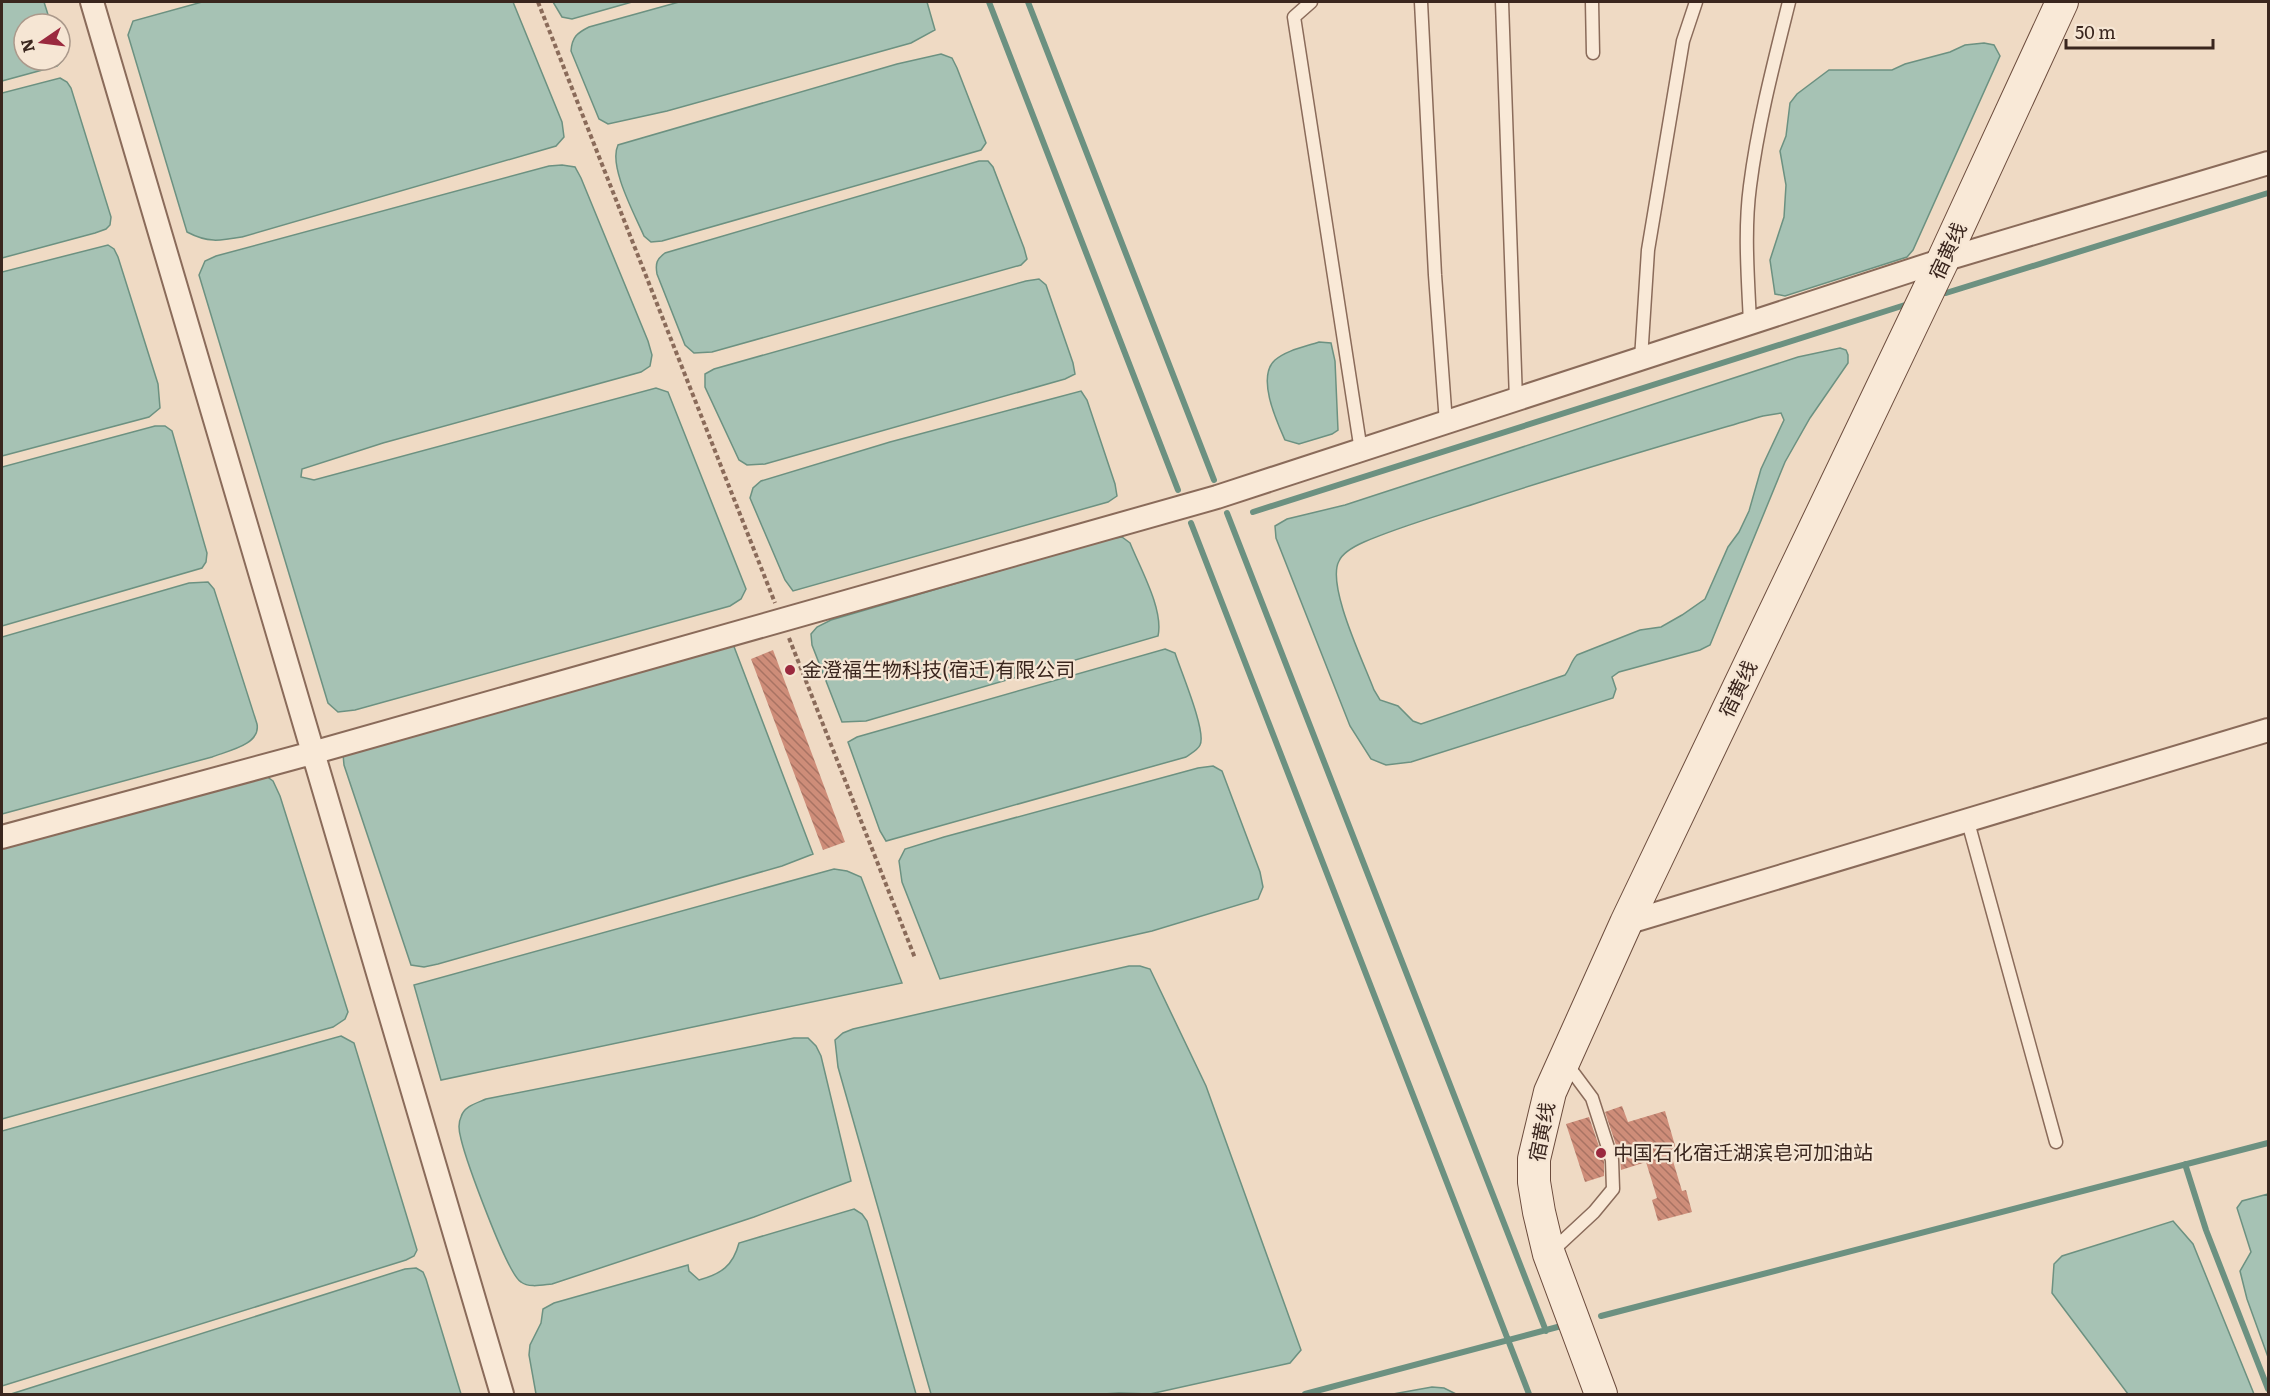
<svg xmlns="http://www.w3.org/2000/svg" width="2270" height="1396" viewBox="0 0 2270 1396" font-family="Literata,'Noto Sans SC',serif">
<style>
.water{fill:#a6c2b4;stroke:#6c9181;stroke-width:1.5;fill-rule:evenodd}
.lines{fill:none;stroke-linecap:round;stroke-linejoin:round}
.stream{stroke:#6c9181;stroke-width:6}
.building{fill:url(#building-back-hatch)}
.lane-casing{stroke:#8a6b5a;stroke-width:15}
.street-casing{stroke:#8a6b5a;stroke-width:26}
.secondary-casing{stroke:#6c4c3d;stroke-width:34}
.path{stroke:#8a6b5a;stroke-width:4;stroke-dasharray:4.5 3;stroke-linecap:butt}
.lane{stroke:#f9e9d7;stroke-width:12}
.street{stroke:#f9e9d7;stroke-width:22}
.secondary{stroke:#f9e9d7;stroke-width:32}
.poi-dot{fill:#9a293e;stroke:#f6e6d4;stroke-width:2}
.labels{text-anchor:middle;stroke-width:4.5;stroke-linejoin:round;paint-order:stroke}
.street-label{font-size:20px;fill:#3a261e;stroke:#f6e6d4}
.poi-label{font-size:20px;fill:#3a261e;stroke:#f6e6d4;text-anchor:start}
</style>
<defs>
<pattern id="building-back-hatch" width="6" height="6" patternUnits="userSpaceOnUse" patternTransform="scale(1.5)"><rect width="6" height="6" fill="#ce8d79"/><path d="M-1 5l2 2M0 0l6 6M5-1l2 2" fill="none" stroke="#a87363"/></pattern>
</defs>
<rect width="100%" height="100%" fill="#efdac4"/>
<path class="water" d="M2,2H44L51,24H24V60H60V56L62,61L57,66L2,81Z
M202,2H513L562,122L564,137L556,146L242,237C219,241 208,243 187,232L128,35L133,21Z
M553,2H632L572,19L562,17Z
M679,2H927L935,30L911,43L667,111L608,124L599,119L571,51C572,37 577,33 589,27Z
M1984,43L1994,45L2000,56L1913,250L1907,257L1785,296L1775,294L1770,260L1784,217L1786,185L1780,151L1786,136L1790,103L1797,94L1829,70H1892L1905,64L1950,52L1965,45Z
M941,54L952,58L957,68L986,143L981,150L662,241L651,242L644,236C635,215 608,166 618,145L897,64Z
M60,78L67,82L71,88L111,217L110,225L106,229L95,233L2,258V93Z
M979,161H988L993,167L1024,248L1027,259L1021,265L712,352L694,353L685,345L657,274C655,263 657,259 665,253Z
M562,165L575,167L581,178L648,341L652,355L650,366L641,372L383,443L302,469L301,477L314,480L656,388L668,392L746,589L741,599L730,606L355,710L338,712L328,703L199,275L205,261L216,256L549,166Z
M108,245L114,249L118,257L158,384L160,408L149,417L2,456V272Z
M1039,279L1046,285L1073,363L1075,374L1065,379L765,464L747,465L739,460L705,387V374L714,369L1026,281Z
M1319,342L1331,343L1335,361L1338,430L1332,434L1299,444L1285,440C1277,422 1256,377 1275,360C1287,350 1304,347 1319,342Z
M1840,348L1846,350L1848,355V363L1810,418L1785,462L1710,645L1700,650L1619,672L1612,677L1616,689L1613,698L1411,762L1386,765L1371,759L1350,726L1276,538L1275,526L1287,519L1345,505L1798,357ZM1781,413L1784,420L1761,469L1749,511L1739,532L1728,547L1705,599L1682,615L1661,627L1640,630L1577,655C1571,661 1570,669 1565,675L1421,724L1413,721L1398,706L1380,700L1374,690C1364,663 1326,585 1339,561C1343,552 1355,546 1364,542C1401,526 1441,515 1480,502C1574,471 1668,444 1763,416Z
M1081,391L1087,400L1115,484L1117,496L1108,502L793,591L785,580L750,498L753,488L761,481L890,442Z
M155,426H165L172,431L207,553L206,562L202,568L2,626V467Z
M1122,537L1130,543C1140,568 1164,610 1158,636L866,721L842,722L812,645L811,634L817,627L831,620L1108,539Z
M208,582L214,589L257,724C261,745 227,751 212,757L2,814V637L189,583Z
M733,644L813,854L782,866L438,964L424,967L411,965L344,765L343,754Z
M1165,649L1175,653C1180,669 1207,732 1200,745C1198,750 1190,754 1186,757L886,841L880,831L848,742L857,737Z
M1213,766L1222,771L1260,872L1263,887L1258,899L1152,931L940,979L902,882L899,861L905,849L944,837L1198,768Z
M266,776L273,781L280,796L348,1012L345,1019L333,1027L2,1119V845Z
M834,869L847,871L861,877L902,983L441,1080L414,985Z
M1129,966H1140L1150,969L1206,1086L1301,1350L1290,1363L1150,1394L1119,1393L1103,1394H931L838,1067L835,1040L843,1033L853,1029Z
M341,1036L354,1043L417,1250L414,1256L406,1260L2,1386V1131Z
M794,1038H808L816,1046L821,1056L851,1181L754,1217L552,1284C542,1285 529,1288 521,1282C507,1274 466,1160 461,1139C459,1132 458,1123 461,1117C464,1106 477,1103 486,1099Z
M2268,1194V1357L2247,1299L2240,1271L2251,1252L2237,1208L2242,1201Z
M854,1209L862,1214L867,1221L916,1394H536L529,1355L530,1345L541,1323L543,1309L554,1303L688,1265L689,1271L699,1280C721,1274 733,1266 739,1243Z
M2173,1221L2193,1244L2254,1394H2128L2052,1293L2054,1264L2062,1256Z
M416,1268L423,1272L426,1279L461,1394H11L405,1269Z
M1432,1387L1444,1388L1456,1394H1393Z"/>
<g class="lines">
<path class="stream" d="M989,2L1178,490
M1028,2L1214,480
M1946,293L2268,193
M1253,512L1905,305
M1227,513L1546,1331
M1191,523L1529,1394
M2185,1164L2206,1230L2268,1389
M1601,1316L2268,1143
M1305,1394L1565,1325"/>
</g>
<path class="building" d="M773,650L845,842L823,850L751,659Z
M1622,1106L1628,1122L1665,1111L1676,1149L1670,1151L1682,1191L1686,1190L1692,1212L1658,1221L1652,1200L1657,1198L1646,1162L1621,1170L1620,1157L1605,1112Z
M1589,1117L1604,1161V1176L1585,1182L1566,1124Z"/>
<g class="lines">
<g class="lane-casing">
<path id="lane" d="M1311,2L1294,17L1361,451
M1421,2L1435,275L1446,423
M1502,2L1516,400
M1592,2L1593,53
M1750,323C1748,278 1744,231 1750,186C1758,123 1774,62 1789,2
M1641,359L1648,250L1683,41L1696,2
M1968,822L2056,1142
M1552,1251L1594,1212L1613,1189L1612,1160L1592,1098L1566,1063"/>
</g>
<g class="street-casing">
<path id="street" d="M92,2L502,1394
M2,837L312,753L1217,497L1943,260L2268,163
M1626,923L2268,730"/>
</g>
<g class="secondary-casing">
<path id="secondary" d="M1601,1394L1549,1254L1539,1212L1534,1182V1159L1550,1092L1626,923L1943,260L2062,2"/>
</g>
<path class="path" d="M538,2L775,603
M789,638L915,958"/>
<use href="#lane" class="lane"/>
<use href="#street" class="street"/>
<use href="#secondary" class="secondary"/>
</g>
<g class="poi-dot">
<circle cx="790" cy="670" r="6"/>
<circle cx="1601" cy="1153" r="6"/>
</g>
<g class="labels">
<g class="street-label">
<text transform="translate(1948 251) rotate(-65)" y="7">宿黄线</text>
<text transform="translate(1738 689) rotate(-64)" y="7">宿黄线</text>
<text transform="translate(1542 1132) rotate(-79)" y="7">宿黄线</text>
</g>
<g class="poi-label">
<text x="802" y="677">金澄福生物科技(宿迁)有限公司</text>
<text x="1613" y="1160">中国石化宿迁湖滨皂河加油站</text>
</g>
</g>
<rect width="2270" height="1396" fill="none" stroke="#3a261e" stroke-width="6"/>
<g transform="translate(42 42) rotate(256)"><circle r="28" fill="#f6e6d4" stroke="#ab998b" stroke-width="1.5"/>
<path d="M0-4.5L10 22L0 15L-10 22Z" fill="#9a293e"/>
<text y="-9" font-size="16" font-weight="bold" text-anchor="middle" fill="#3a261e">N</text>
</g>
<path d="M2066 39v9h147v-9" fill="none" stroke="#3a261e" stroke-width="3"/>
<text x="2075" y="39" font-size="18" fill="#3a261e" stroke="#f6e6d4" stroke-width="4.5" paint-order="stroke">50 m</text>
</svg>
